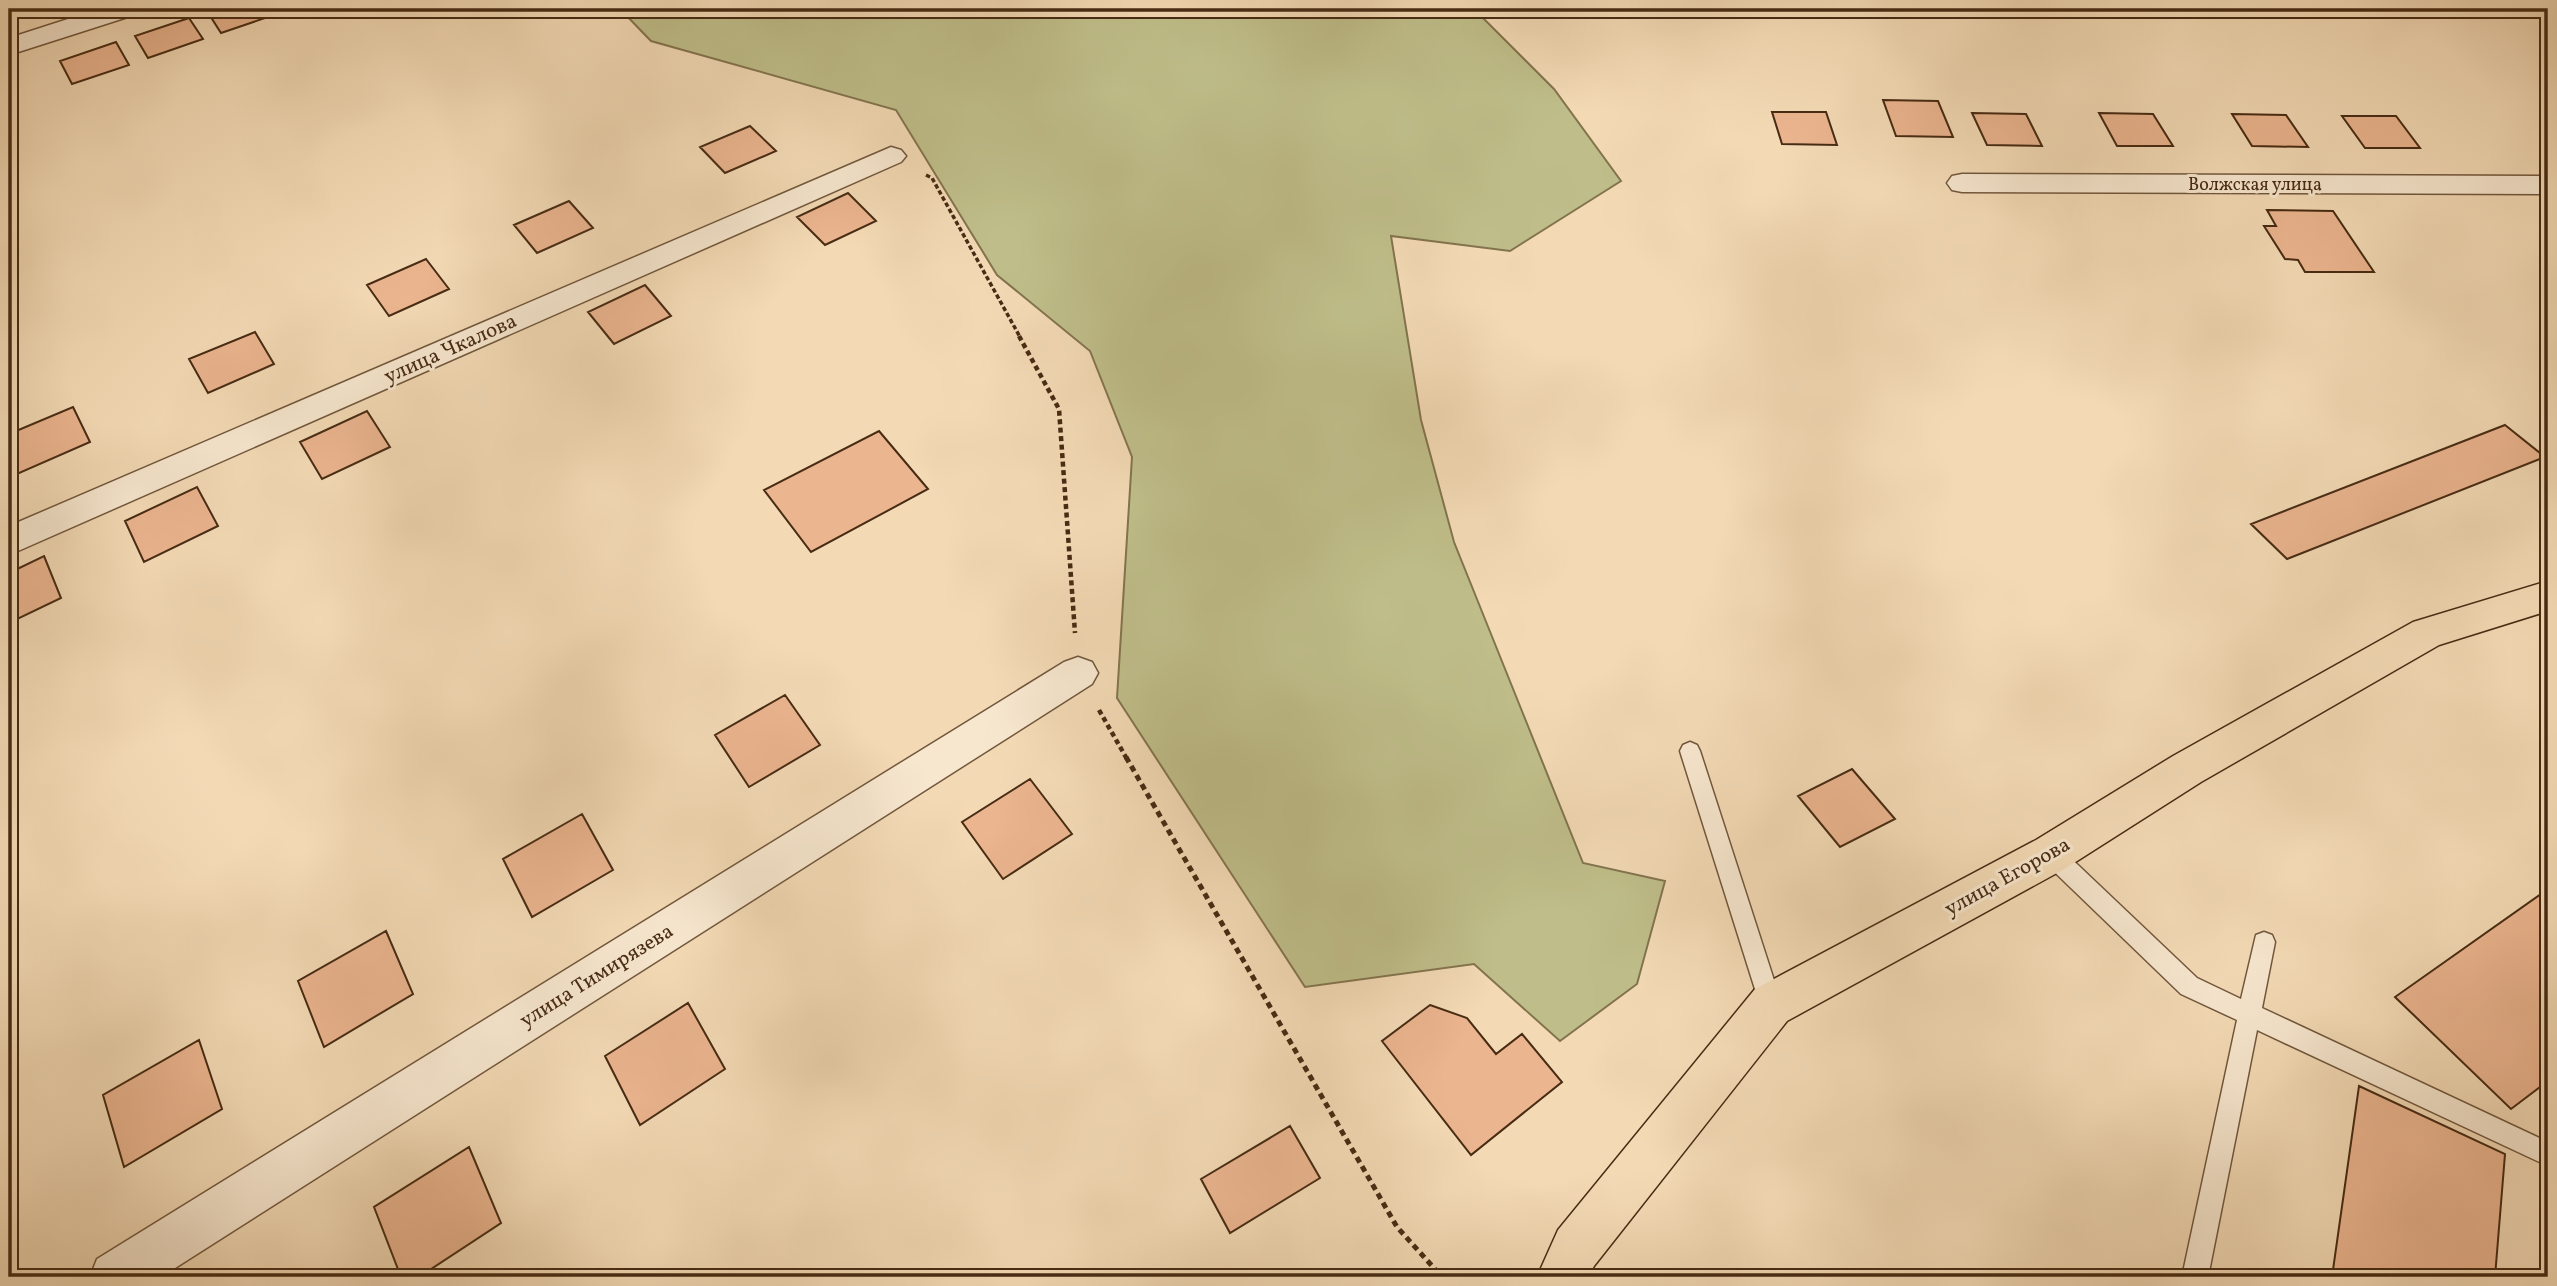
<svg xmlns="http://www.w3.org/2000/svg" width="2557" height="1286" viewBox="0 0 2557 1286" font-family="Vollkorn,serif">
<style>
.green{fill:#bfbe8a;stroke:#83744e;stroke-width:2}
.building{fill:#ebb58f;stroke:#472b13;stroke-width:2}
.lines{fill:none;stroke-linecap:round;stroke-linejoin:round}
.service-casing{stroke:#72573c;stroke-width:3}
.minor-casing{stroke:#72573c;stroke-width:3}
.primary-casing{stroke:#472b13;stroke-width:3}
.path-far2{stroke:#472b13;stroke-width:3.5;stroke-dasharray:4.5 2.5;stroke-linecap:butt}
.path-far1{stroke:#472b13;stroke-width:4.5;stroke-dasharray:5 3.5;stroke-linecap:butt}
.path{stroke:#472b13;stroke-width:5;stroke-dasharray:6 4.5;stroke-linecap:butt}
.service{fill:#f7e7cf;fill-rule:evenodd}
.minor{fill:#f7e7cf;fill-rule:evenodd}
.primary{fill:#f3dab5;fill-rule:evenodd}
.labels{text-anchor:middle;stroke-width:6;stroke-linejoin:round;paint-order:stroke}
.far-street-label{font-size:18px;fill:#472b13;stroke:#f7e7cf}
.street-label{font-size:21px;fill:#472b13;stroke:#f7e7cf}
</style>
<rect width="100%" height="100%" fill="#f3dab5"/>
<filter id="stains"><feTurbulence type="fractalNoise" baseFrequency=".00286" numOctaves="4"/><feColorMatrix values="0 0 0 0 .2 0 0 0 0 .09 0 0 0 0 .02 0 0 0 .5 -.17"/></filter>
<radialGradient id="worn" r=".72"><stop offset=".6" stop-color="#630" stop-opacity="0"/><stop offset="1" stop-color="#630" stop-opacity=".3"/></radialGradient>
<path class="green" d="M620,9H1474L1554,89L1621,181L1510,251L1391,236L1421,420L1454,542L1583,863L1665,881L1637,984L1560,1041L1474,964L1305,987L1117,698L1132,457L1090,351L997,275L896,110L651,41Z"/>
<path class="building" d="M214,9H270L274,15L221,33L207,11Z
M189,18L203,39L148,58L135,36Z
M116,42L129,65L72,84L60,61Z
M1883,100L1938,101L1953,137L1896,136Z
M1772,112H1826L1837,145L1782,144Z
M1972,113L2026,114L2042,146L1987,145Z
M2099,113L2153,114L2173,146H2117Z
M2232,114L2286,115L2308,147L2252,146Z
M2342,116H2396L2420,148H2365Z
M750,126L776,151L725,173L700,147Z
M848,193L876,221L825,245L797,217Z
M569,201L593,228L537,253L514,225Z
M2267,210L2333,211L2374,272H2305L2298,260L2285,259L2264,226H2276Z
M426,259L449,289L389,316L367,285Z
M645,285L671,316L614,344L588,312Z
M255,332L274,364L208,393L189,359Z
M73,407L90,442L17,474L9,455V434Z
M367,411L390,447L322,479L300,442Z
M2505,425L2545,457L2287,559L2251,524Z
M879,431L928,489L811,552L764,490Z
M197,487L218,526L144,562L125,521Z
M44,556L61,598L9,623V573Z
M785,695L820,745L749,787L715,735Z
M1852,769L1895,819L1840,847L1798,796Z
M1030,779L1072,834L1003,879L962,822Z
M582,814L613,870L532,917L503,859Z
M2548,889V1081L2511,1109L2395,997Z
M386,931L413,994L324,1047L298,981Z
M688,1003L725,1069L640,1125L605,1056Z
M1430,1005L1467,1018L1496,1054L1522,1034L1562,1082L1471,1155L1382,1041Z
M199,1040L222,1109L124,1167L103,1095Z
M2359,1086L2505,1154L2495,1277H2332Z
M1290,1126L1320,1178L1230,1233L1201,1179Z
M469,1147L501,1223L419,1277H401L374,1207Z"/>
<g class="lines">
<g class="service-casing">
<path id="service" d="M1690,742L1697,745L1700,751L1782,1005L1779,1013L1771,1016L1763,1013L1760,1005L1680,751L1683,745Z
M2051,844L2059,847L2197,978L2241,999L2256,935L2264,932L2272,935L2275,942L2262,1008L2548,1142V1166L2257,1030L2208,1277H2182L2237,1020L2181,994L2043,861L2040,854L2043,847Z"/>
</g>
<g class="minor-casing">
<path id="minor" d="M99,9H138L134,15L9,55V38Z
M891,147L901,150L906,156L901,162L9,555V526Z
M1962,174L2548,176V194L1962,192L1952,190L1947,183L1952,176Z
M1078,657L1092,662L1098,673L1092,684L161,1277H90L97,1259L1064,662Z"/>
</g>
<g class="primary-casing">
<path id="primary" d="M2548,581V611L2439,645L2201,782L2066,868L1787,1021L1594,1266L1588,1277H1537L1558,1230L1755,989L2036,840L2173,756L2413,622Z"/>
</g>
<path class="path-far2" d="M926,175L932,178L1020,337"/>
<path class="path-far1" d="M1019,336L1059,409L1075,633
M1099,710L1127,759"/>
<path class="path" d="M1126,757L1397,1227L1442,1277"/>
<use href="#service" class="service"/>
<use href="#minor" class="minor"/>
<use href="#primary" class="primary"/>
</g>
<g class="labels">
<g class="far-street-label">
<text x="2255" y="190">Волжская улица</text>
</g>
<g class="street-label">
<text transform="translate(450 348) rotate(-24)" y="7">улица Чкалова</text>
<text transform="translate(2007 876) rotate(-29)" y="7">улица Егорова</text>
<text transform="translate(596 975) rotate(-32)" y="7">улица Тимирязева</text>
</g>
</g>
<rect width="2557" height="1286" fill="none" stroke="#f3dab5" stroke-width="35"/>
<rect x="10" y="10" width="2536" height="1265" fill="none" stroke="#472b13" stroke-width="3.5"/>
<rect x="18" y="18" width="2522" height="1251" fill="none" stroke="#472b13" stroke-width="2"/>
<rect width="100%" height="100%" filter="url(#stains)"/>
<rect width="100%" height="100%" fill="url(#worn)"/>
</svg>
